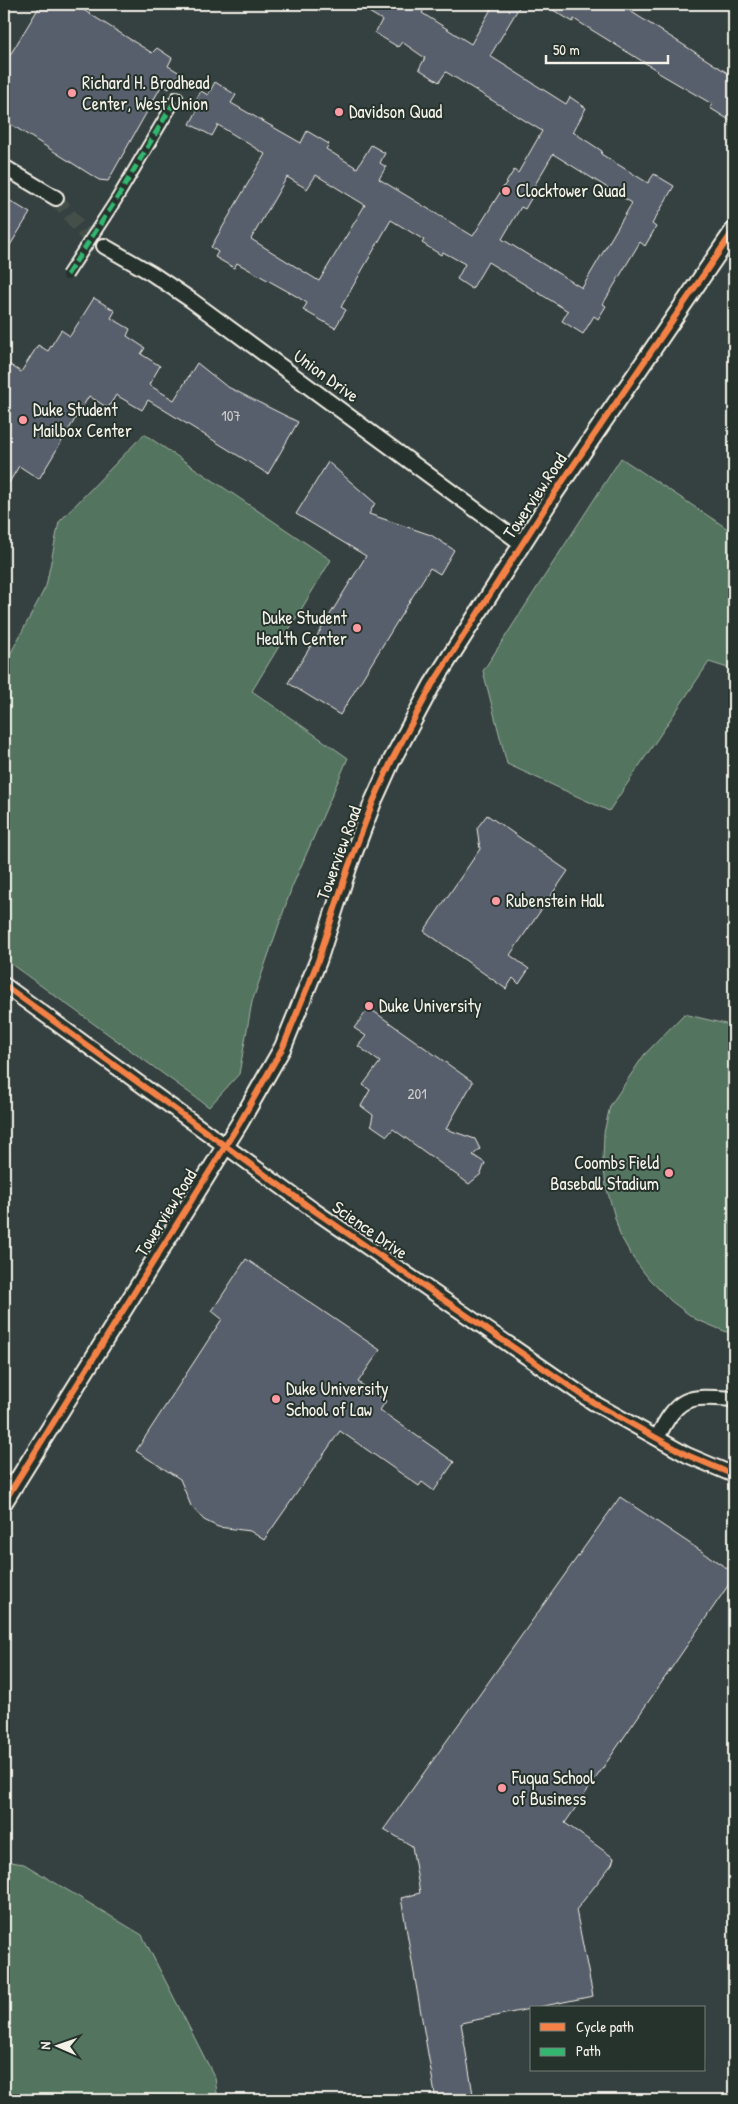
<svg xmlns="http://www.w3.org/2000/svg" width="738" height="2104" viewBox="0 0 738 2104" font-family="'Patrick Hand',sans-serif">
<style>
.built{fill:#354040;fill-rule:evenodd}
.green{fill:#52745f;stroke:#a3b2a4}
.building{fill:#585f6c;stroke:#f4f1e8;fill-rule:evenodd}
.lines{fill:none;stroke-linecap:round;stroke-linejoin:round}
.minor-tunnel{stroke:#455049;stroke-width:14;stroke-dasharray:14 7;stroke-linecap:butt}
.pedestrian-casing{stroke:#f4f1e8;stroke-width:14}
.minor-casing{stroke:#f4f1e8;stroke-width:18}
.tertiary-casing{stroke:#f4f1e8;stroke-width:20}
.pedestrian{stroke:#26332d;stroke-width:10}
.minor{stroke:#26332d;stroke-width:14}
.tertiary{stroke:#26332d;stroke-width:16}
.pedestrian-bridge-casing{stroke:#f4f1e8;stroke-width:14;stroke-linecap:butt}
.pedestrian-bridge{stroke:#26332d;stroke-width:10}
.quiet{stroke:#33b770;stroke-width:5;stroke-dasharray:10 5;stroke-linecap:butt}
.cycleway-casing{stroke:#26332d;stroke-width:9}
.cycleway{stroke:#f48246;stroke-width:6}
.poi-dot{fill:#ff9aa2;stroke:#26332d;stroke-width:2}
.labels{text-anchor:middle;stroke-width:4;stroke-linejoin:round;paint-order:stroke}
.number-label{font-size:15px;fill:#cdccc9}
.poi-label{font-size:18px;fill:#f4f1e8;stroke:#26332d;text-anchor:start}
.street-label{font-size:18px;fill:#f4f1e8;stroke:#26332d}
</style>
<rect width="100%" height="100%" fill="#26332d"/>
<filter id="ink" filterUnits="userSpaceOnUse"><feTurbulence type="fractalNoise" baseFrequency=".02" numOctaves="2"/><feDisplacementMap in="SourceGraphic" scale="10" xChannelSelector="R" yChannelSelector="G"/><feConvolveMatrix kernelMatrix="1 2 1 2 8 2 1 2 1" color-interpolation-filters="sRGB"/></filter>
<g filter="url(#ink)">
<path class="built" d="M4,4H734V2100H4ZM532,2008H704V2070H532Z"/>
<path class="green" d="M144,434L331,560L252,691L348,758L292,887L252,1002L239,1074L209,1107L4,959V666L46,586L59,522Z
M621,458L734,533V670L709,662L609,811L507,764L483,671Z
M684,1014L734,1026V1335L695,1319L671,1301L649,1279L633,1258L620,1235L606,1186L603,1160L604,1133L610,1106L644,1055Z
M4,1861L24,1864L142,1935L215,2078L218,2100H4Z"/>
<path class="building" d="M41,4H74L152,53L157,48L172,58L168,66L180,73L169,89L162,85L108,181L99,180L4,120V65Z
M356,4H418L425,8L422,13L471,44L494,4H521L490,56L566,104L570,97L586,108L573,132L602,151L601,154L648,183L654,174L674,186L652,224L656,227L645,246L640,242L603,304L606,306L598,319L594,316L583,334L562,321L568,311L488,262L472,289L457,279L465,264L443,252L441,255L422,243L424,240L391,220L341,307L346,310L335,328L303,310L307,303L296,296L237,263L234,268L215,257L218,252L211,247L265,154L218,125L212,136L190,124L199,107L194,103L201,91L208,95L215,82L236,95L231,103L301,143L307,131L329,144L326,149L357,168L371,145L385,153L380,163L386,167L379,179L473,236L514,170L518,173L542,131L446,72L439,82L419,69L425,58L402,42L398,47L375,33L382,20ZM553,154L632,203L582,288L502,239L521,207L525,209L536,190L533,188ZM316,175L365,205L319,281L251,239L287,177L307,189Z
M543,4H619L734,77V123L710,108L712,104L657,72L658,71L574,19L573,22Z
M4,197L30,213L4,255Z
M94,298L115,311L111,318L130,329L127,336L145,348L141,354L160,366L149,385L174,400L197,363L226,386L298,422L268,474L148,400L142,410L116,395L108,408L89,396L39,479L19,466L4,491V361L21,372L38,345L48,351L61,330L70,336Z
M328,462L375,503L369,514L431,535L454,550L440,574L430,568L340,715L288,683L366,556L296,514Z
M487,815L568,871L510,955L529,969L519,984L513,978L506,989L424,931L480,849L477,828Z
M369,1008L473,1082L446,1129L475,1139L480,1149L473,1155L485,1163L481,1174L469,1184L393,1129L387,1136L371,1125L373,1115L361,1106L370,1090L363,1085L380,1062L358,1046L366,1036L354,1028Z
M246,1259L380,1350L358,1382L386,1401L380,1410L454,1462L434,1491L422,1482L419,1486L340,1431L264,1540L250,1531L218,1527L204,1520L191,1506L180,1479L136,1451L222,1319L212,1311Z
M620,1497L734,1573V1577L565,1823L614,1858L612,1864L576,1910L593,1996L461,2023L474,2100H436L401,1898L420,1893L412,1846L384,1829Z"/>
<g class="lines">
<path class="minor-tunnel" d="M56,198L84,233L104,246"/>
<g class="pedestrian-casing">
<path id="pedestrian" d="M116,200L177,97"/>
</g>
<g class="minor-casing">
<path id="minor" d="M4,167L56,198
M104,246L151,273L191,300L521,543
M4,985L312,1209L594,1403L687,1455L734,1475
M657,1438C679,1394 688,1396 734,1399"/>
</g>
<g class="tertiary-casing">
<path id="tertiary" d="M4,1502L239,1124L283,1047L318,961L348,868L373,802L392,760L432,685L556,491L734,230"/>
</g>
<use href="#pedestrian" class="pedestrian"/>
<use href="#minor" class="minor"/>
<use href="#tertiary" class="tertiary"/>
<g class="pedestrian-bridge-casing">
<path id="pedestrian-bridge" d="M67,275L116,200"/>
</g>
<use href="#pedestrian-bridge" class="pedestrian-bridge"/>
<path class="quiet" d="M67,275L116,200L177,97"/>
<g class="cycleway-casing">
<path id="cycleway" d="M4,985L312,1209L594,1403L687,1455L734,1475
M4,1502L239,1124L283,1047L318,961L348,868L373,802L392,760L432,685L556,491L734,230"/>
</g>
<use href="#cycleway" class="cycleway"/>
</g>
</g>
<g class="poi-dot">
<circle cx="72" cy="93" r="5"/>
<circle cx="339" cy="112" r="5"/>
<circle cx="506" cy="191" r="5"/>
<circle cx="23" cy="420" r="5"/>
<circle cx="357" cy="628" r="5"/>
<circle cx="496" cy="901" r="5"/>
<circle cx="369" cy="1006" r="5"/>
<circle cx="669" cy="1173" r="5"/>
<circle cx="276" cy="1399" r="5"/>
<circle cx="502" cy="1788" r="5"/>
</g>
<g class="labels">
<g class="number-label">
<text x="231" y="421">107</text>
<text x="417" y="1099">201</text>
</g>
<g class="poi-label">
<text x="82" y="89">Richard H. Brodhead<tspan x="82" dy="21">Center, West Union</tspan></text>
<text x="349" y="118">Davidson Quad</text>
<text x="516" y="197">Clocktower Quad</text>
<text x="33" y="416">Duke Student<tspan x="33" dy="21">Mailbox Center</tspan></text>
<text x="347" y="624" text-anchor="end">Duke Student<tspan x="347" dy="21">Health Center</tspan></text>
<text x="506" y="907">Rubenstein Hall</text>
<text x="379" y="1012">Duke University</text>
<text x="659" y="1169" text-anchor="end">Coombs Field<tspan x="659" dy="21">Baseball Stadium</tspan></text>
<text x="286" y="1395">Duke University<tspan x="286" dy="21">School of Law</tspan></text>
<text x="512" y="1784">Fuqua School<tspan x="512" dy="21">of Business</tspan></text>
</g>
<g class="street-label">
<text transform="translate(326 376) rotate(36)" y="6">Union Drive</text>
<text transform="translate(535 496) rotate(-56)" y="6">Towerview Road</text>
<text transform="translate(339 853) rotate(-70)" y="6">Towerview Road</text>
<text transform="translate(166 1213) rotate(-58)" y="6">Towerview Road</text>
<text transform="translate(370 1230) rotate(35)" y="6">Science Drive</text>
</g>
</g>
<rect width="738" height="2104" fill="none" stroke="#26332d" stroke-width="20"/>
<rect x="10" y="10" width="718" height="2084" fill="none" stroke="#f4f1e8" stroke-width="2" filter="url(#ink)"/>
<rect x="530" y="2006" width="175" height="65" fill="#26332d" stroke="#787f78"/>
<rect x="540" y="2023" width="25" height="8" fill="#f48246" stroke="#787f78"/>
<text x="576" y="2032" font-size="15" fill="#f4f1e8">Cycle path</text>
<rect x="540" y="2048" width="25" height="8" fill="#33b770" stroke="#787f78"/>
<text x="576" y="2056" font-size="15" fill="#f4f1e8">Path</text>
<g transform="translate(58 2046) rotate(272)" stroke="#26332d" stroke-width="4" paint-order="stroke">
<path d="M0-4L9 19L0 12L-9 19Z" fill="#f4f1e8"/>
<text y="-8" font-size="14" font-weight="bold" text-anchor="middle" fill="#f4f1e8">N</text>
</g>
<path d="M546 55v8h122v-8" fill="none" stroke="#f4f1e8" stroke-width="2.5"/>
<text x="553" y="55" font-size="15" fill="#f4f1e8" stroke="#26332d" stroke-width="4" paint-order="stroke">50 m</text>
</svg>
